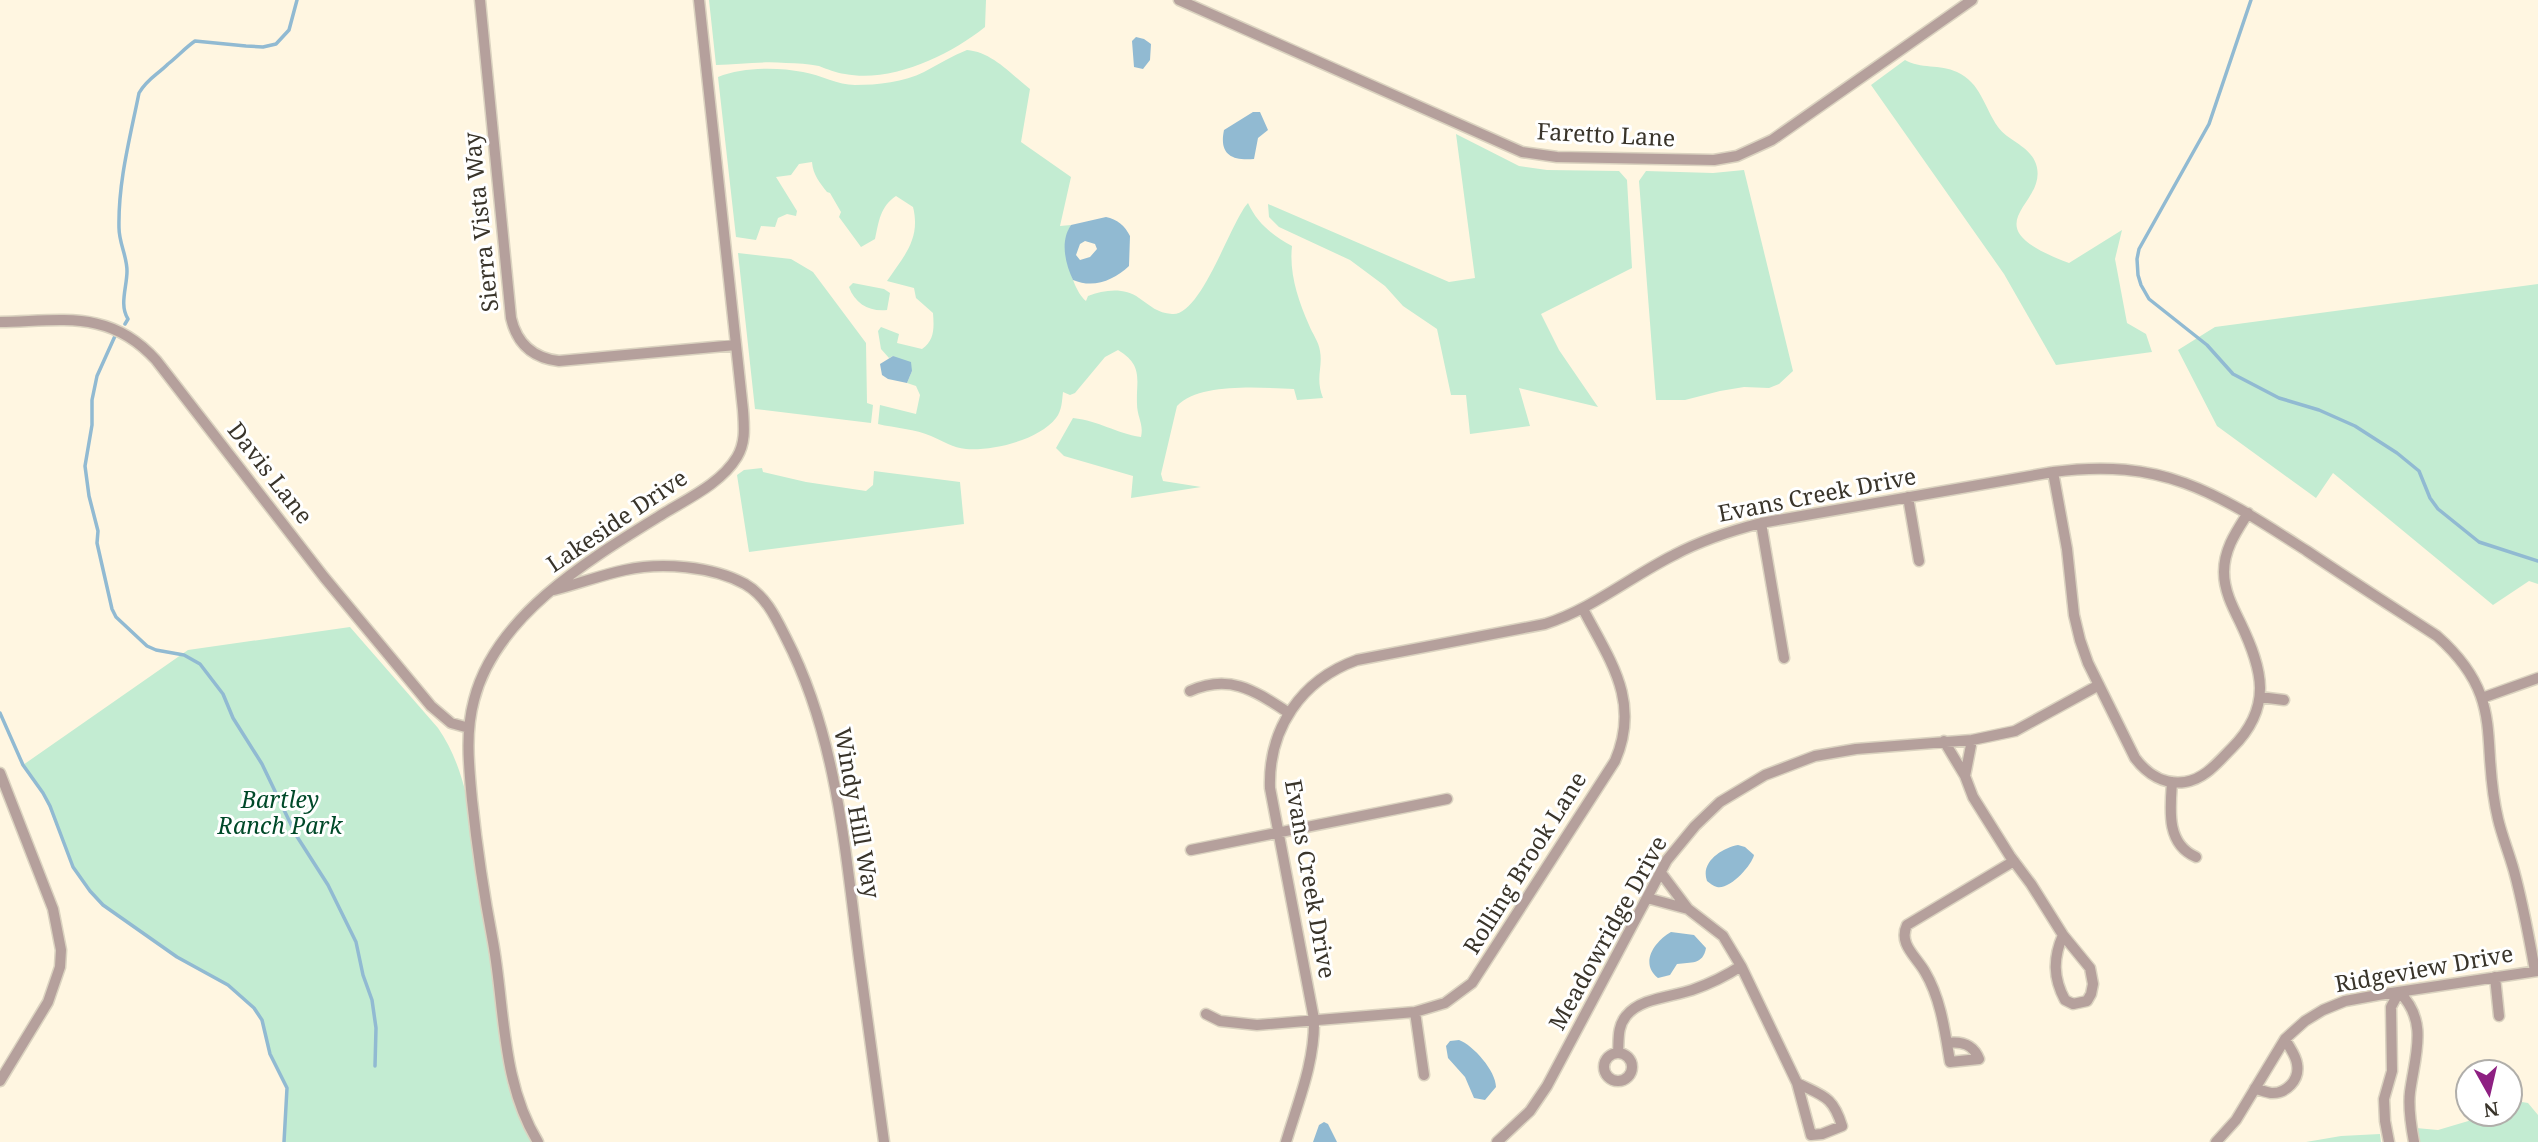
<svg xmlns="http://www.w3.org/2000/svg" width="2538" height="1142" viewBox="0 0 2538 1142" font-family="'Noto Serif',serif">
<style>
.green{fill:#c3ecd2}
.water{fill:#91bad2;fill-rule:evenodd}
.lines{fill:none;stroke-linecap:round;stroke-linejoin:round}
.stream{stroke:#91bad2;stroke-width:3.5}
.minor-casing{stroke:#dbd3c0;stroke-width:13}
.minor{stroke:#b5a09c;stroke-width:10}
.labels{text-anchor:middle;stroke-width:6;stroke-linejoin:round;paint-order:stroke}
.street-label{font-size:23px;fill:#39342a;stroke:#fff}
.park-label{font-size:23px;font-style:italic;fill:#004929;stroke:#fff}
</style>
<rect width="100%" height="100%" fill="#fff6e1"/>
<path class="green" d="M709,0H986L985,27C949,56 891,83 845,74C836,73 827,69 819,66C809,64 797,63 786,63C763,61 740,64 716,65Z
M967,50C992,52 1011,74 1030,89L1021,142L1071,177L1060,226L1071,225C1060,242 1071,289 1086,301L1088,296C1104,290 1124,287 1139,298C1151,306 1157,313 1172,314C1201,317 1231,221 1248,203C1257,223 1273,236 1292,246C1289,273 1298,300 1309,325C1312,333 1319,342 1320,351C1323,368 1315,377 1323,398L1297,400L1294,389C1263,388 1200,382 1177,406L1161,474L1163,481L1201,487L1131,498L1133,476L1064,456L1056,448L1073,418C1100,421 1115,433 1141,437C1144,424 1137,417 1137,404C1136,379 1144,366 1118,350L1105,357L1075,393L1070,395L1063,392C1062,400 1062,411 1056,418C1039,440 993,451 966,449C953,448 943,441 931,436C916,429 895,428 878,424L880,405L916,414L920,395L916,386L907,383L912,371L893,356L889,358L881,349L878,331L881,327L899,334L897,343L922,349C935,340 934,327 933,313L916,298L914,288L887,281C904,256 921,239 913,207L896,196C880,207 879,221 875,239L861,247L839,217L841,212L830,193L827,192C820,183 813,175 812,162L799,164L791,175L776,177L797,211L796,216L787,214L778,218L775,227L761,226L756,240L736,237L718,77C743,67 777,67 803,72C821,75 838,85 855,85C878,85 904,82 924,72C939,64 952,56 967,50Z
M1905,60C1920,69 1940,64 1957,72C1981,83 1984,107 1998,127C2008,141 2030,146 2036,164C2050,206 1965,224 2069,263L2122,230L2115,259L2127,323L2146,334L2152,352L2056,365L2004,274L1871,85Z
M1456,134L1519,166L1547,170L1619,171L1627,180L1632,268L1541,314L1559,350L1598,407L1519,388L1530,426L1470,434L1466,395H1451L1437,329L1403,306L1385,286L1350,260L1279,227L1269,217L1268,204L1449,282L1475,278Z
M1744,170L1793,371L1779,384L1769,388L1744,387L1720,391L1685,400H1656L1639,181L1646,171L1713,173Z
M738,253L791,259L813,272L866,343L867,403L873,405L871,423L755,409Z
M853,283L884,289L890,293L887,310C870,312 855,304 849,287Z
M2538,284V584L2529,581L2493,605L2333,473L2316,498L2217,426L2178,350L2215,327Z
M762,468L763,472L806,482L866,491L873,485L874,471L960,482L964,524L749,552L737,475L744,470Z
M350,627L438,728C472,776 475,849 484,907C491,963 499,1020 507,1076L514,1105L535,1142H284L287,1088L270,1054L262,1020L254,1008L228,985L177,957L103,905L73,867L43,793L23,765L188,650Z
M2522,1102L2528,1103L2538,1115V1142H2419L2416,1128L2438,1130L2492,1114H2510V1109L2518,1106Z
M2380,1134L2381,1142H2306L2341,1136Z"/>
<path class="water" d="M1136,37L1144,39L1151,44L1150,60L1143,69L1134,67L1132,41Z
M1253,112H1260L1268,130L1258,138L1254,159C1231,161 1219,154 1224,130Z
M1106,217C1117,219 1125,226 1130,236L1129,266C1114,280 1094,289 1073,280C1065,263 1060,241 1071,225ZM1085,241L1095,244L1097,249L1090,257L1080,260L1076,255L1080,244Z
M893,356L911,362L912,371L907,383L888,379L882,375L880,364Z
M1738,845L1745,847L1754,855C1752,865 1730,890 1717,887C1713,886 1710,883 1707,881C1700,862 1722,848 1738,845Z
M1671,932L1694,935L1706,948C1703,965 1691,962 1677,964L1670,975L1658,978C1639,963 1655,941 1671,932Z
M1459,1040C1473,1045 1496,1071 1496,1087L1485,1100L1474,1098L1465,1077L1448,1058L1446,1046L1450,1041Z
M1324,1122L1328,1124L1337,1142H1313L1319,1125Z"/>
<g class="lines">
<path class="stream" d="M2251,0L2209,124L2139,249L2137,259L2138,275L2141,285L2149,299L2207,345L2233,374L2279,398L2319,410L2355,426L2397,453L2419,471L2430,498L2438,509L2479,542L2538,561
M125,324L128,319C119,305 127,287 127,271C127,256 119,243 119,228C118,182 130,138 139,93C147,79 157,75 168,64C178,56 185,48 195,41L246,46L263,47L276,44L289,30L297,0
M115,336L97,376L92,400V425L85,466L89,496L98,531L97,543L112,609L116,617L147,646L156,650L184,655L200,664L223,694L233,718L262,764L296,835L328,885L356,942L363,975L372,1000L376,1028L375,1066
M0,713L23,765L43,793L50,806L73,867L90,891L103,905L177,957L228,985L254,1008L262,1020L270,1054L287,1088L284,1142"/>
<g class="minor-casing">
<path id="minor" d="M480,0L511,318C517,344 533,358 559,361L736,345
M1179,0L1522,152L1557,157L1714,160L1737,156L1772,140L1972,0
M0,322C63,321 110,309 156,360L324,577L431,706L451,723L469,728
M2053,472L2067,549L2074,615L2080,640L2088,663L2135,758C2147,774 2164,785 2185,782C2205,779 2218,762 2232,748C2273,707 2263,670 2240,622C2232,606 2224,590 2224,572C2224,549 2236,532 2248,513
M1908,497L1919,561
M1761,523L1784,658
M554,590C578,584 601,575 625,570C661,562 712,566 745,584C766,596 776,618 786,638C837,737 845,850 859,958C867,1019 876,1081 884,1142
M1190,691C1230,673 1255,691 1289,713
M2260,697L2284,700
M2482,698L2538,678
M1944,741L1965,776L1973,797L2010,856L2031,884L2063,935L2090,968L2093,984L2091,994L2087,1001L2073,1004L2065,1000C2053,978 2053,958 2063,935
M0,773L53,909L61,950L60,967L48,1002L0,1081
M1965,776L1972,740
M2172,782C2170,810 2166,844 2196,857
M1191,850L1447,799
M1661,873L1688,909
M1647,898L1688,909L1723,936L1741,966L1797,1083L1811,1135L1822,1134L1842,1126C1833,1096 1823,1096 1797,1083
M2495,977L2499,1016
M1415,1012L1424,1075
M1206,1014L1220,1021L1257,1025L1415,1012L1445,1003L1472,983L1615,761C1641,701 1610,661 1583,609
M1947,1043C1962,1041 1973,1044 1979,1059L1950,1062C1945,1032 1941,999 1925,972C1916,956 1898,944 1907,925L2014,861
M1618,1053C1619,1040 1617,1027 1626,1016C1640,998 1671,997 1692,990C1709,984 1726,976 1741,966
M1604 1067a14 14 0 1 1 28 0a14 14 0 1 1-28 0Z
M2255,1088C2260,1090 2265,1092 2271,1093C2286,1094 2300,1080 2297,1064C2296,1055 2289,1047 2285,1039
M538,1142C501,1082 505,1008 493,942C484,895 477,848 472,800C469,767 465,733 474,700C496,613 595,556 666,512C691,497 722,482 737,457C746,442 744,426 743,410L699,0
M1286,1142C1298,1102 1315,1062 1314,1019L1270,788C1268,729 1301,680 1357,660L1545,624C1592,609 1630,577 1674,555C1702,540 1730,531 1761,523L2053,472C2165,457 2218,494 2307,551C2350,580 2394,608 2437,636C2508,699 2479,741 2498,819C2502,836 2509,853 2514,871C2523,904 2529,937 2535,971
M1497,1142L1530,1111L1547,1086L1667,860L1695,826L1720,802L1765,775L1815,756L1856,749L1972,740L2015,731L2099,685
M2216,1142L2236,1120L2285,1039L2305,1021L2323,1010L2345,1001L2378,995L2538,971
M2389,1142L2385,1121L2384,1099L2392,1071L2391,1007L2399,992C2429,1021 2415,1055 2410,1092C2408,1108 2411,1126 2414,1142"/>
</g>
<use href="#minor" class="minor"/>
</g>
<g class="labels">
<g class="street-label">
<text transform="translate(1606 135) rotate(3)" y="8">Faretto Lane</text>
<text transform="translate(481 222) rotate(-96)" y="8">Sierra Vista Way</text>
<text transform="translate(270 473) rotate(52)" y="8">Davis Lane</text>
<text transform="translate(1817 495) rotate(-11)" y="8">Evans Creek Drive</text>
<text transform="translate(617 521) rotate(-34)" y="8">Lakeside Drive</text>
<text transform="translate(857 813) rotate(80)" y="8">Windy Hill Way</text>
<text transform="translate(1525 863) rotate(-58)" y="8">Rolling Brook Lane</text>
<text transform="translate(1310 879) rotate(80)" y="8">Evans Creek Drive</text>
<text transform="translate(1608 933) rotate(-61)" y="8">Meadowridge Drive</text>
<text transform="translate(2424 969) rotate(-10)" y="8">Ridgeview Drive</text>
</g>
<g class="park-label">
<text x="280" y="808">Bartley<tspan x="280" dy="26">Ranch Park</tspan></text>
</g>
</g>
<g transform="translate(2489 1093) rotate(172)"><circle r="33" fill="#ffffff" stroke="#b0aeaa" stroke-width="2"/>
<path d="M0-5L12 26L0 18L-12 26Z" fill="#8e2082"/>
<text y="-10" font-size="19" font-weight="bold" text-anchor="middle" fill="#39342a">N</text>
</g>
</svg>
